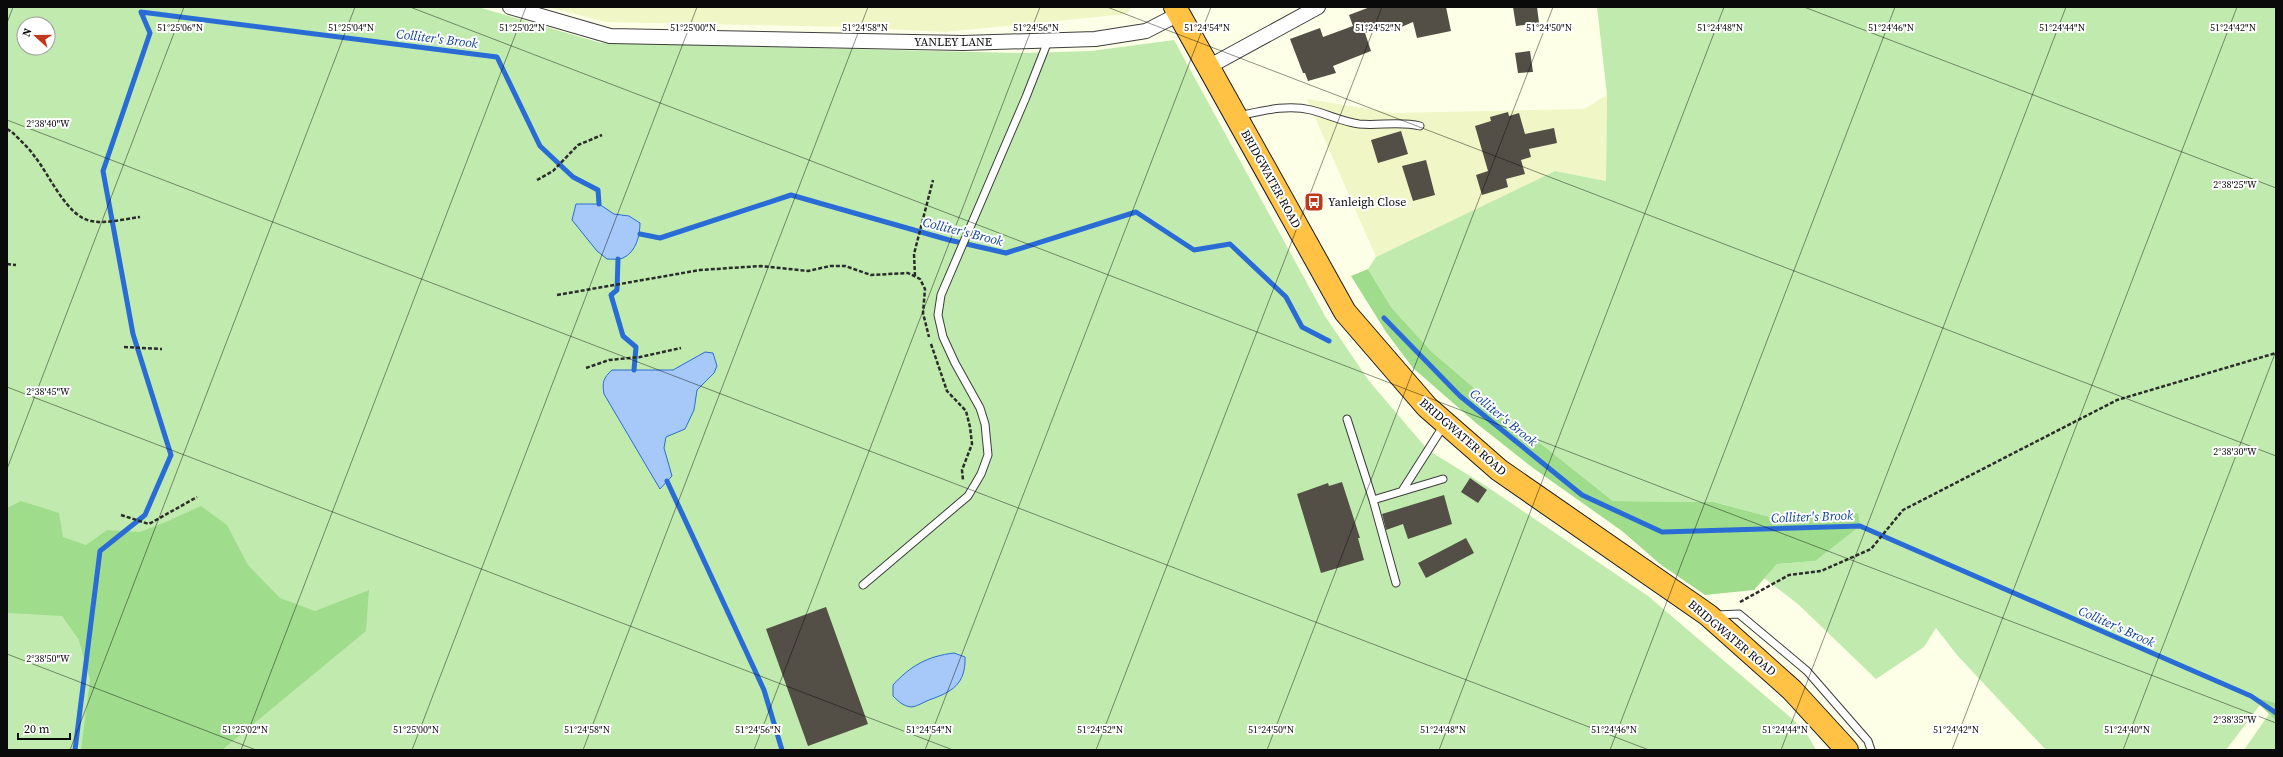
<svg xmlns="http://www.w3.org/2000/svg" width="2283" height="757" viewBox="0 0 2283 757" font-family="'Source Serif 4',serif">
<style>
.farmland{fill:#f0f6c5}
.green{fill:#c1ebae;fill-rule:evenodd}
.forest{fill:#9fdd8d}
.water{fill:#a7c9fa;stroke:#2a6cd6}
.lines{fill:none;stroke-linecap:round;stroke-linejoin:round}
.stream{stroke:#2a6cd6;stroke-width:5}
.building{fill:#534e46}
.lane-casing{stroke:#3d3d3d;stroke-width:9}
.street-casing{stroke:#3d3d3d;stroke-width:16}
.highway-casing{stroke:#1b1b1b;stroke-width:24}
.path{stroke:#2c2c2c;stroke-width:2.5;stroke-dasharray:4 2;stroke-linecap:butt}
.lane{stroke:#fff;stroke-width:7}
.street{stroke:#fff;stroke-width:14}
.highway{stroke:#ffc245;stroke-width:22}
.ticks{fill:none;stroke:#0a0a0a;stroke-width:1;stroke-opacity:0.45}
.labels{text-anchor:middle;stroke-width:4;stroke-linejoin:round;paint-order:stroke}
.street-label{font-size:12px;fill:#0a0a0a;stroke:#fff}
.poi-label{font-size:12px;fill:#0a0a0a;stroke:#fff;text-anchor:start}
.water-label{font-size:13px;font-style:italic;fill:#0d40a2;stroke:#fff}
.ticks-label{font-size:10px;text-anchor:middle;fill:#0a0a0a;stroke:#fff;stroke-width:4;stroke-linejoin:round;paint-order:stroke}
</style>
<rect width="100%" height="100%" fill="#feffe7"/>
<path class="farmland" d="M548,7H1132L1126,14L944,32L852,27L606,22Z
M1607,95L1606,181L1555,171L1376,257L1307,99L1393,113L1584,109Z"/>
<path class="green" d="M7,7H478L601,43L1023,53L1091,51L1174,40L1325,316L1369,381L1428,450L1486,486L1648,596L1804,729L1816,750H7ZM24,24H48V48H24Z
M1597,7H2276V703L2252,697L2260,705L2226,750H2046L1957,655L1936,628L1924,647L1876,679L1799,605L1764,578L1777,564L1815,561L1858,513L1774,518L1714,502L1613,501L1510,419L1431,351L1391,307L1368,269L1376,257L1555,171L1606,181L1607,95Z
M2269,714L2276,721V750H2244Z"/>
<path class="forest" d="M1368,269L1391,307L1431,351L1510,419L1613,501L1714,502L1774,518L1858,513L1860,526L1815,561L1777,564L1754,590L1705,595L1660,564L1622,531L1533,468L1476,423L1413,368L1386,332L1351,276Z
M21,501L59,513L63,537L86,545L107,530L140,532L168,521L201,506L227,525L248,565L280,598L315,611L369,590L366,631L222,750H81L90,680L79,640L62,616L7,613V508Z
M2251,696L2276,703V721Z"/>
<path class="water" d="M576,204H599L614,214L629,216L640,223C640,236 636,252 623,258C619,260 611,259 607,259L597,251L572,220Z
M705,352L713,353L717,366L714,373L697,390L694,410L685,429L666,437L664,448L672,476L660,489L604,394C602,383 603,378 612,370H673Z
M954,653L965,657C966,684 952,692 929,700C924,702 916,707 911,707C903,706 898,701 893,696V685C910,666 928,656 954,653Z"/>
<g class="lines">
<path class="stream" d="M141,12L497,57L540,146L573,177L598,190L599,204
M640,234L660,238L791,195L949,240L1006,253L1136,212L1194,250L1230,244L1286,297L1302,327L1329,341
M618,259L617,290L611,295L623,336L636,347L634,370
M1384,318L1460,396L1582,495L1662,532L1860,526L2251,696L2276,713
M667,481L764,690L782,750
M75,750L100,551L145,515L171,455L133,334L103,171L150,33L141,12"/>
</g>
<path class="building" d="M1370,7H1446L1451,31L1417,38L1413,22L1392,31L1389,24L1365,33L1371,51L1333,66L1336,73L1308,81L1305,73H1303L1290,39L1320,28L1323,37L1353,26L1349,15Z
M1513,7H1537L1539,23L1516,26Z
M1530,51L1533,72L1518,73L1515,53Z
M1508,112L1509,116L1519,113L1525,134L1554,128L1557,143L1529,149L1531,157L1521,160L1525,174L1506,179L1508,187L1482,195L1476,175L1488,171L1475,126L1491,121L1490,117Z
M1401,131L1408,154L1378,163L1371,140Z
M1426,160L1435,195L1413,201L1402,166Z
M1470,478L1487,490L1478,503L1461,492Z
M1342,482L1360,538H1358L1364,560L1321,573L1297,494L1328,483L1329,486Z
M1444,495L1452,524L1408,539L1403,524L1386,530L1382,514Z
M1466,538L1474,553L1426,578L1418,563Z
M826,607L868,724L808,746L766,629Z"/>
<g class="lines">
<g class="lane-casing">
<path id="lane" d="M1238,116C1262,111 1287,104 1311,110C1327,114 1343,122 1359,124C1379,126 1400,121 1420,126
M1347,419L1373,500L1396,583
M1402,491L1444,425
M1373,500L1443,479
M863,585L968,496L981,474L988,455L985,424L980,408L955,363L943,337L938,315L941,295L1026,97L1048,41
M1716,615L1739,614L1807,671L1868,741L1871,750"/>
</g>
<g class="street-casing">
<path id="street" d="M510,7L610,36L963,43L1095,39L1146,31L1179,14
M1208,67L1318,7"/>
</g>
<g class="highway-casing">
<path id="highway" d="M1175,7L1345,312L1427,407L1499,470L1708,615L1792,690L1847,750"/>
</g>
<path class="path" d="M7,129L12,132C20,140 29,148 35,157C49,174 67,217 91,221C107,224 124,219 140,217
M537,180L553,171L578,145L602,135
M7,264L16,265
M915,276L914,254L933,180
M557,295L700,270L761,266L808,271L830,266H845L871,275L908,273L920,279L925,289L923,313L929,337
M931,344L947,391L966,411L970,427L972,444L962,470L963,480
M124,347L162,349
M586,368L609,360L640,357L681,348
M121,515L149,524L197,497
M1740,602L1789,575L1821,571L1871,549L1903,510L2117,400L2276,353"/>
<use href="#lane" class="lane"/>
<use href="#street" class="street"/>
<use href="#highway" class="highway"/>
</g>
<path class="ticks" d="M410,7L2276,723M1107,7L2276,456M1804,7L2276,188M7,23L13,7M7,120L1649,750M7,387L953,750M7,469L184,7M7,654L256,750M70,750L355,7M241,750L526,7M412,750L697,7M583,750L868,7M754,750L1040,7M925,750L1211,7M1096,750L1382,7M1267,750L1553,7M1439,750L1724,7M1610,750L1895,7M1781,750L2066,7M1952,750L2237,7M2123,750L2276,351"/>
<defs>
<g id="bus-square" transform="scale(1)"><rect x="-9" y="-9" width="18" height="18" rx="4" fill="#c1371a" stroke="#fff"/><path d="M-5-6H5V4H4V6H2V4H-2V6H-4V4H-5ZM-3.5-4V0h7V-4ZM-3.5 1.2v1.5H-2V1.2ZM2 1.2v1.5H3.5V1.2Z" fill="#fff"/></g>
</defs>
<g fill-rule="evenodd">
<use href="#bus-square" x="1314" y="202"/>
</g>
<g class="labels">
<g class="street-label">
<text x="953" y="46">YANLEY LANE</text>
<text transform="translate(1271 179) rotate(61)" y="4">BRIDGWATER ROAD</text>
<text transform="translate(1463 437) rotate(41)" y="4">BRIDGWATER ROAD</text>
<text transform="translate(1732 638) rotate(40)" y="4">BRIDGWATER ROAD</text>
</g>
<g class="poi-label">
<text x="1328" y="206">Yanleigh Close</text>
</g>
<g class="water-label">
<text transform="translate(437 38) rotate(7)" y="5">Colliter's Brook</text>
<text transform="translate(963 231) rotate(14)" y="5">Colliter's Brook</text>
<text transform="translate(1504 417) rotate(39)" y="5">Colliter's Brook</text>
<text transform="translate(1812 516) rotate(-2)" y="5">Colliter's Brook</text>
<text transform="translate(2117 626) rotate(24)" y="5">Colliter's Brook</text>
</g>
</g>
<g class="ticks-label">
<text x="180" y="31">51°25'06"N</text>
<text x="522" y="31">51°25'02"N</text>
<text x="693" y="31">51°25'00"N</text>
<text x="865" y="31">51°24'58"N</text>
<text x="1036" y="31">51°24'56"N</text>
<text x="1207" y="31">51°24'54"N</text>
<text x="1720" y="31">51°24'48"N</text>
<text x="1891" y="31">51°24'46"N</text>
<text x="351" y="31">51°25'04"N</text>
<text x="1378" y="31">51°24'52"N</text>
<text x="1549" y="31">51°24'50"N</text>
<text x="2062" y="31">51°24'44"N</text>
<text x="2233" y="31">51°24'42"N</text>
<text x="48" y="127">2°38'40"W</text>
<text x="2235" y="188">2°38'25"W</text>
<text x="48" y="395">2°38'45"W</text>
<text x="2235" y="455">2°38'30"W</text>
<text x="48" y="662">2°38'50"W</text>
<text x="2235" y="723">2°38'35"W</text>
<text x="245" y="733">51°25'02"N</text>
<text x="416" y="733">51°25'00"N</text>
<text x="587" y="733">51°24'58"N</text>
<text x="758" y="733">51°24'56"N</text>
<text x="929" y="733">51°24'54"N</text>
<text x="1100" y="733">51°24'52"N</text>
<text x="1271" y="733">51°24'50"N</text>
<text x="1443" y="733">51°24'48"N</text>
<text x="1614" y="733">51°24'46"N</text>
<text x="1785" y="733">51°24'44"N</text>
<text x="1956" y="733">51°24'42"N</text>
<text x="2127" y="733">51°24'40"N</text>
</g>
<rect width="2283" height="757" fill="none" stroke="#0a0a0a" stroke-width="16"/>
<g transform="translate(36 36) rotate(291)"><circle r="19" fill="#ffffff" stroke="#9d9d9d"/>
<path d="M0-3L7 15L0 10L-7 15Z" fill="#c1371a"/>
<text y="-6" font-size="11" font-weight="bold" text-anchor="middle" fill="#0a0a0a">N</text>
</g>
<path d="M18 733v6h52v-6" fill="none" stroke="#0a0a0a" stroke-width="2"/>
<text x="24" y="733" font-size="12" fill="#0a0a0a" stroke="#ffffff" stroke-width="3" paint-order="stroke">20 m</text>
</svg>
